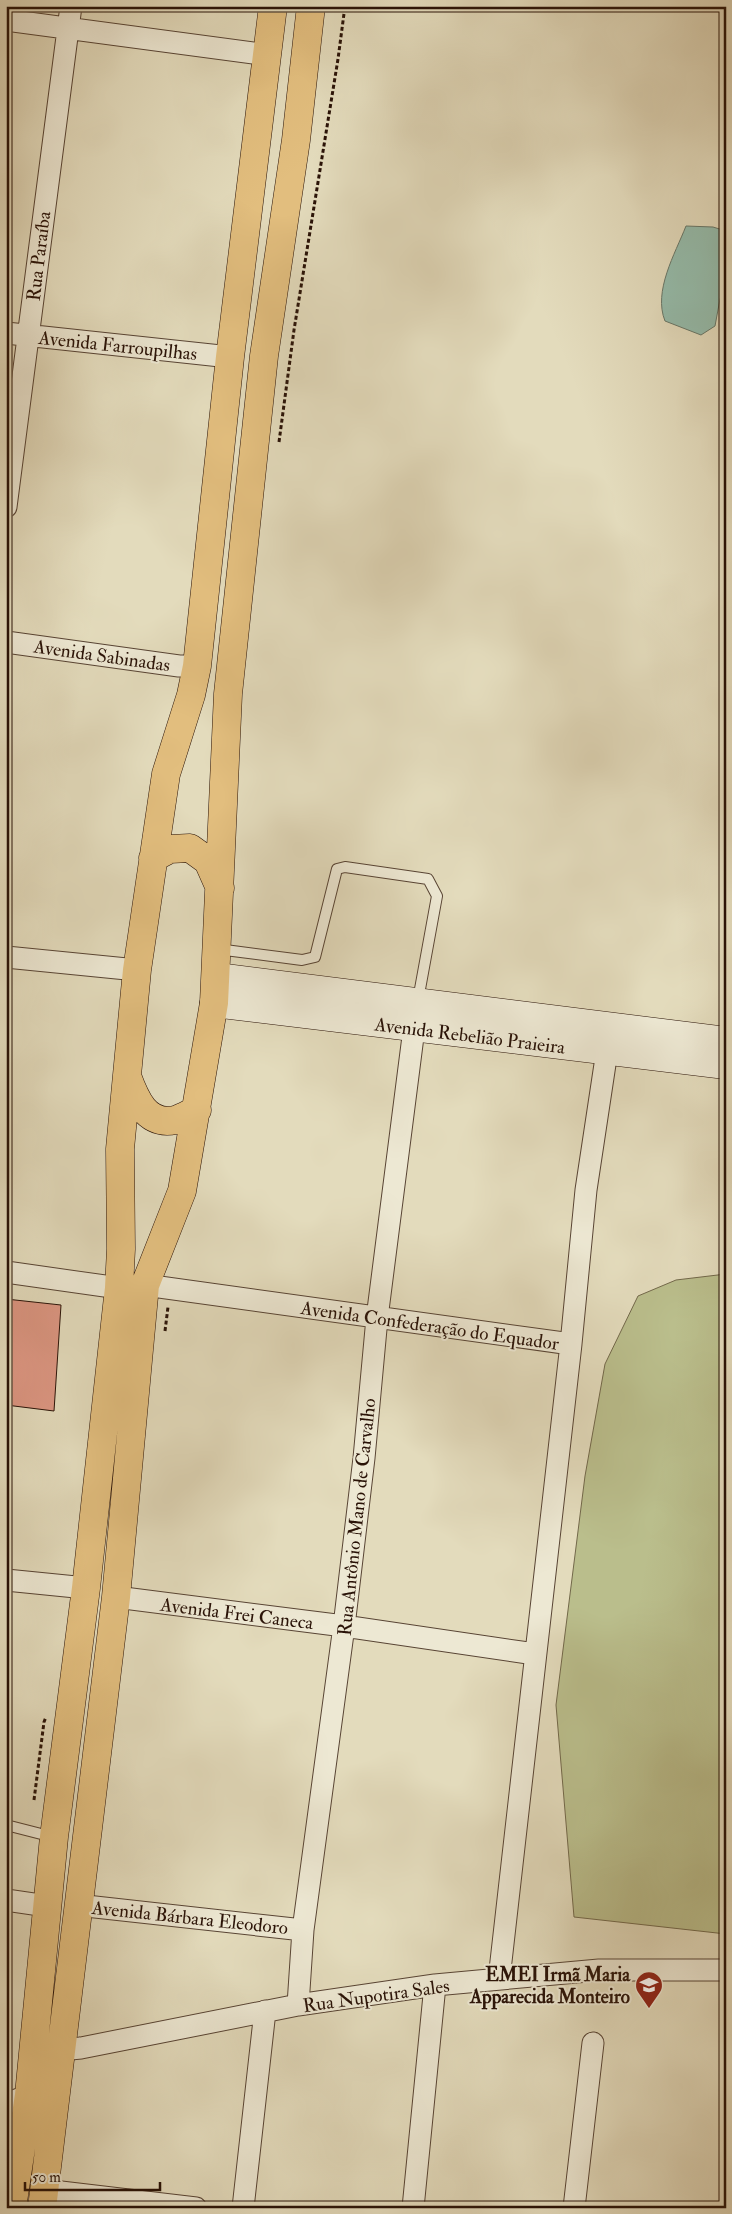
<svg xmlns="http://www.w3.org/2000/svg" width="732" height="2214" viewBox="0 0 732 2214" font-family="'IM FELL Double Pica',serif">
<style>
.green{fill:#babe8c;stroke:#72684a}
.water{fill:#96bcab;stroke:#6a7869}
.building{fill:#dc9682;stroke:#291207}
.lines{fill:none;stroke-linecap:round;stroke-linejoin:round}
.lane-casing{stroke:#584434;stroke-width:12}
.street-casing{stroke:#584434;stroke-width:23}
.secondary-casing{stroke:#291207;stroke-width:29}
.primary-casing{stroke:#291207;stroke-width:29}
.path{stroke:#291207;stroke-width:3;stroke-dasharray:4 2.5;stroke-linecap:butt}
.lane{stroke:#ede8d3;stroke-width:10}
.street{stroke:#ede8d3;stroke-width:21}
.secondary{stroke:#ede8d3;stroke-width:28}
.primary{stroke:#e2be7e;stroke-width:28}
.labels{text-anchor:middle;stroke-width:4;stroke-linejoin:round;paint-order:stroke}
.street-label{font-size:19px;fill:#291207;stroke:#ede8d3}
.poi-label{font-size:19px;font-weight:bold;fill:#291207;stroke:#ede8d3;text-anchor:end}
</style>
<rect width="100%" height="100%" fill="#e3dbbc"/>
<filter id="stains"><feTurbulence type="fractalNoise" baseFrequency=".004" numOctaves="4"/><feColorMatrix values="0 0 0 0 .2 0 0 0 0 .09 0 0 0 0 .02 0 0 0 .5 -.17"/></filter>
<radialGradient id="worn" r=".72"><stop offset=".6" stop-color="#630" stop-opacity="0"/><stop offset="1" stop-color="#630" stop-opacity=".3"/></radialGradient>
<path class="green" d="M726,1274V1934L574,1917L556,1705L585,1476L605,1364L638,1296L676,1280Z"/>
<path class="water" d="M686,226L713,227L726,231V281L720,299L715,326L701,335L665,321C653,291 675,254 686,226Z"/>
<path class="building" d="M6,1299L61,1305L54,1411L6,1405Z"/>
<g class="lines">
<g class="lane-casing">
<path id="lane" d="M219,947L225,950L302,960L315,957L337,869L345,867L428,879L437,896L418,1000
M6,1825L53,1837"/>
</g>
<g class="street-casing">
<path id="street" d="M6,20L268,55
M6,333L230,357
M6,507L71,6
M6,642L179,666H197
M6,957L137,970
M6,1272L119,1288
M145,1285L571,1344L586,1190L607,1051
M6,1580L86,1588
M116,1597L344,1626L535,1654
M6,1900L47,1906
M77,1905L303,1930
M499,1979L571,1344
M298,2005L303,1930L344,1626L364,1458L377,1318L416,1013
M60,2050L81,2048L298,2005L435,1985L599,1970H726
M6,2104L29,2095
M44,2190L196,2208
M243,2208L265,2011
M413,2208L435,1985
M574,2208L593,2043"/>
</g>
<g class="secondary-casing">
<path id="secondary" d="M217,977L726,1041
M214,1003L726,1065"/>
</g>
<g class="primary-casing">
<path id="primary" d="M153,858L170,849L190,848L208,861L220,888
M127,1076C135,1098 146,1126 175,1120C182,1118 190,1113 197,1110
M12,2208L29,2095L54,1837L86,1588L119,1288L121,1249L120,1149L137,970L166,774L191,695L197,666L230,357L273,6
M42,2208L116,1597L145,1285L182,1191L214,1003L228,694L264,356L296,140L311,6"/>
</g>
<path class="path" d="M279,442L294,330L338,59L345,6
M165,1331L168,1307
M34,1800L44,1722L46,1717"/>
<use href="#lane" class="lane"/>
<use href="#street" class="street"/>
<use href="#secondary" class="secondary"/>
<use href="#primary" class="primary"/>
</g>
<defs>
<g id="school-pin" transform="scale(1.4375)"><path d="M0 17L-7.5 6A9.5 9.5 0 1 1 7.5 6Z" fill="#8f2418" stroke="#ede8d3"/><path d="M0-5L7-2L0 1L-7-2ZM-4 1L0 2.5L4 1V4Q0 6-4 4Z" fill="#fff"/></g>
</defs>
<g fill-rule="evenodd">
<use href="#school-pin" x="649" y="1985"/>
</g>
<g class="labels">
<g class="street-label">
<text transform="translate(38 256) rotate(-83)" y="7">Rua Paraíba</text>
<text transform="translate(118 345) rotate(6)" y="7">Avenida Farroupilhas</text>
<text transform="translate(102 655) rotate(8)" y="7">Avenida Sabinadas</text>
<text transform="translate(470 1035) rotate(7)" y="7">Avenida Rebelião Praieira</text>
<text transform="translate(430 1325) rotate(8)" y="7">Avenida Confederação do Equador</text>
<text transform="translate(356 1517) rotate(-84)" y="7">Rua Antônio Mano de Carvalho</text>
<text transform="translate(237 1613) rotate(7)" y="7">Avenida Frei Caneca</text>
<text transform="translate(190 1917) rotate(6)" y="7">Avenida Bárbara Eleodoro</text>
<text transform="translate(376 1995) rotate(-8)" y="7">Rua Nupotira Sales</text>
</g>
<g class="poi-label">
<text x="630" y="1981">EMEI Irmã Maria<tspan x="630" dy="22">Apparecida Monteiro</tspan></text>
</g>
</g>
<rect width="732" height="2214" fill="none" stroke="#e3dbbc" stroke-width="25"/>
<rect x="8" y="8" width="717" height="2199" fill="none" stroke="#291207" stroke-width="2.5"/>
<rect x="12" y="12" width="707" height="2189" fill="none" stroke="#291207"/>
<path d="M25 2182v8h135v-8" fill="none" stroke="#291207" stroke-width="2.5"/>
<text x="32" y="2182" font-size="15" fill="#291207" stroke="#ede8d3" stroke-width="4" paint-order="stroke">50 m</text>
<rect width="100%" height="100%" filter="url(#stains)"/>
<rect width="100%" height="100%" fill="url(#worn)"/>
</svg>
